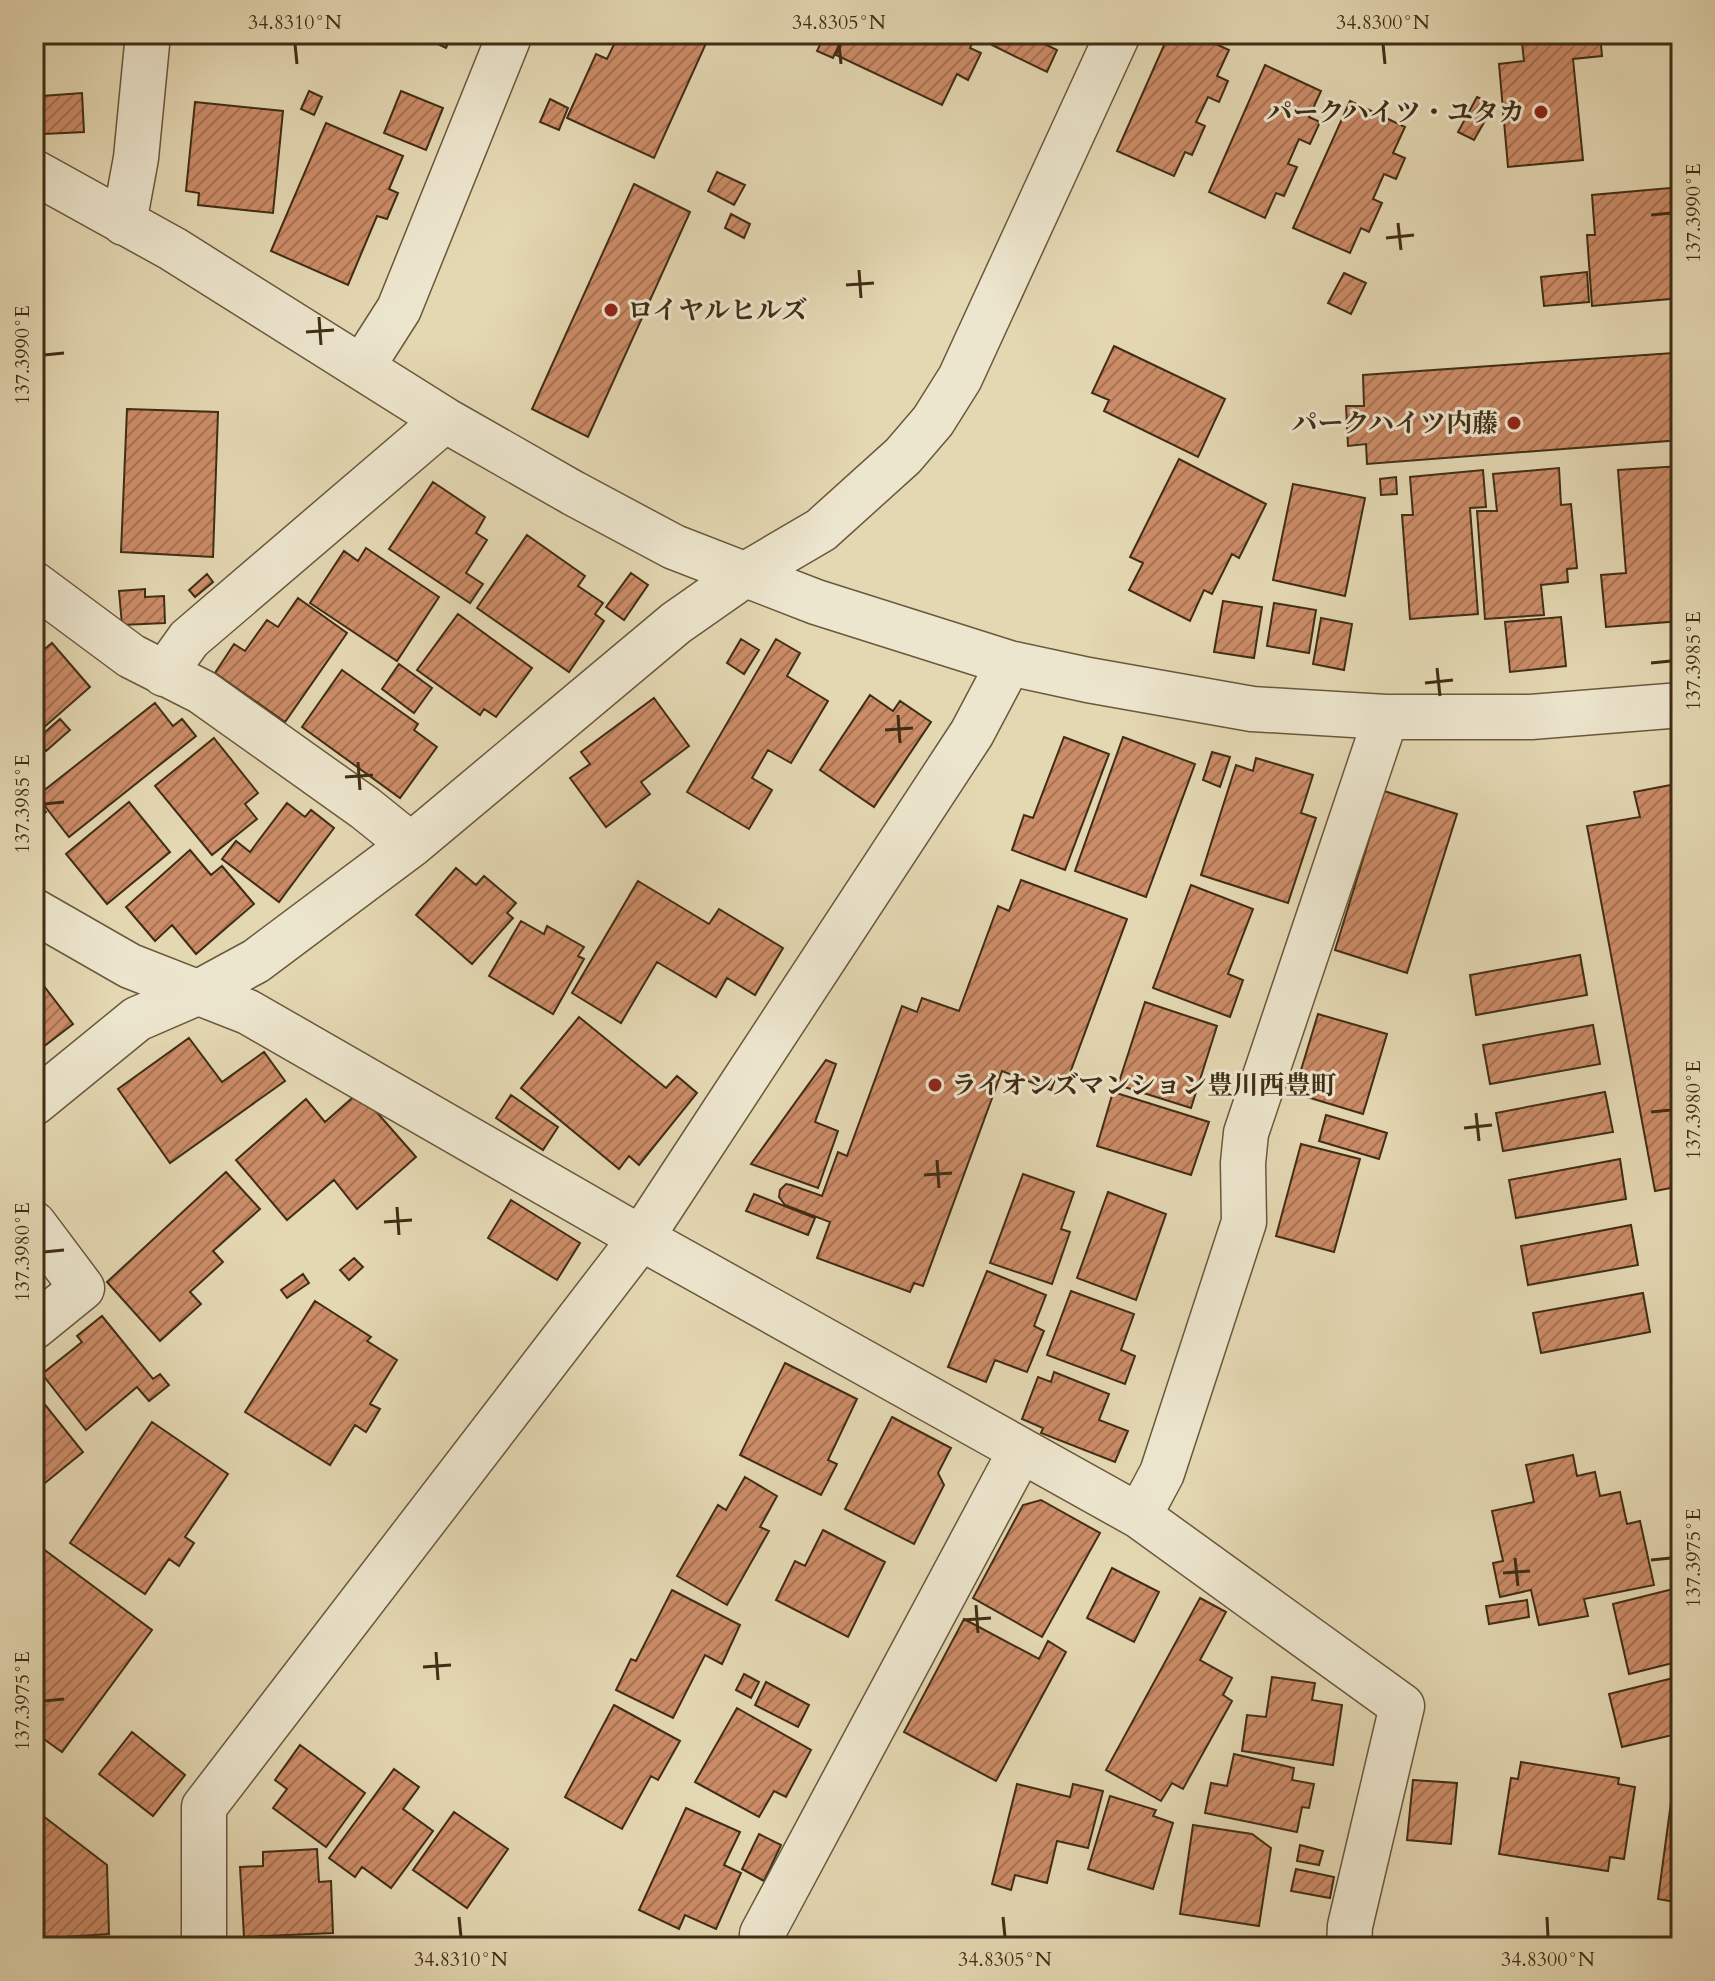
<svg xmlns="http://www.w3.org/2000/svg" width="1715" height="1981" viewBox="0 0 1715 1981" font-family="Cardo,'Noto Serif JP',serif">
<style>
.building{fill:url(#building-hatch);stroke:#402d15;stroke-width:2}
.lines{fill:none;stroke-linecap:round;stroke-linejoin:round}
.minor-casing{stroke:#69583c;stroke-width:47}
.minor{stroke:#ede6ce;stroke-width:44}
.ticks{fill:none;stroke:#402d15;stroke-width:3}
.poi-dot{fill:#8f2418;stroke:#ede6ce;stroke-width:3}
.labels{text-anchor:middle;stroke-width:6;stroke-linejoin:round;paint-order:stroke}
.poi-label{font-size:26px;font-weight:bold;fill:#402d15;stroke:#ede6ce;text-anchor:end}
.neatline{fill:none;stroke:#402d15;stroke-width:3}
.ticks-label{font-size:20px;text-anchor:middle;fill:#402d15}
</style>
<defs>
<pattern id="building-hatch" width="6" height="6" patternUnits="userSpaceOnUse" patternTransform="scale(2)"><rect width="6" height="6" fill="#cc8c68"/><path d="M-1 1l2-2M0 6l6-6M5 7l2-2" fill="none" stroke="#a77354"/></pattern>
</defs>
<rect width="100%" height="100%" fill="#e4d8b3"/>
<filter id="stains"><feTurbulence type="fractalNoise" baseFrequency=".0025" numOctaves="4"/><feColorMatrix values="0 0 0 0 .2 0 0 0 0 .09 0 0 0 0 .02 0 0 0 .5 -.17"/></filter>
<radialGradient id="worn" r=".72"><stop offset=".6" stop-color="#630" stop-opacity="0"/><stop offset="1" stop-color="#630" stop-opacity=".3"/></radialGradient>
<path class="building" d="M416,34H452L446,48Z
M619,34H698L708,39L654,158L567,118L596,54L607,59Z
M825,34H844L833,58L817,51Z
M846,34H971L975,36L970,48L981,53L968,80L957,74L942,105L836,55Z
M998,34H1024L1057,50L1047,72L992,45Z
M1169,34H1194L1229,50L1217,76L1228,81L1219,102L1208,97L1196,122L1205,126L1192,155L1185,152L1174,176L1117,151Z
M1521,34H1600L1602,56L1573,59L1583,160L1508,167L1499,64L1524,61Z
M1265,65L1321,91L1309,117L1320,122L1310,144L1299,139L1288,164L1297,167L1284,196L1276,193L1265,218L1209,192Z
M309,91L322,97L314,115L301,109Z
M401,91L443,108L426,150L384,133Z
M82,93L84,132L44,134L42,96Z
M1477,97L1494,105L1474,140L1458,132Z
M550,99L568,108L559,130L540,122Z
M1350,101L1405,127L1393,153L1405,158L1396,179L1384,174L1373,199L1382,203L1369,232L1361,228L1350,253L1293,228Z
M195,102L283,111L273,213L198,205L199,193L186,191Z
M326,123L403,156L389,189L398,193L387,219L377,216L348,285L271,251Z
M717,172L745,185L734,205L708,191Z
M634,184L690,212L588,437L532,409Z
M1681,187V298L1592,306L1587,235H1595L1592,195Z
M731,214L750,224L744,238L725,228Z
M1587,272L1589,302L1544,306L1541,277Z
M1344,273L1366,283L1351,314L1328,303Z
M1114,346L1225,399L1198,457L1104,411L1109,400L1092,393Z
M1673,353L1676,387H1681V440L1367,464L1366,444L1348,446L1346,406H1364L1363,375Z
M127,409L218,412L213,557L121,552Z
M1179,459L1266,504L1239,558L1232,554L1212,594L1204,590L1190,621L1129,590L1143,563L1130,557Z
M1681,466V621L1606,627L1601,575L1626,573L1618,470Z
M1559,468L1561,505L1571,504L1577,568L1567,569L1568,582L1541,585L1544,615L1485,619L1477,511H1497L1493,474Z
M1483,470L1486,507L1470,508L1478,614L1410,619L1402,515H1413L1410,477Z
M1396,477L1397,494L1381,495L1380,479Z
M433,482L485,517L476,533L487,540L466,573L483,584L470,603L389,549Z
M1293,484L1365,498L1345,596L1273,580Z
M527,535L585,576L578,586L603,603L595,614L604,621L569,672L477,608Z
M366,548L439,597L397,661L310,603L344,551L358,561Z
M631,573L648,585L624,620L606,607Z
M207,574L213,582L195,597L189,590Z
M145,589V597L164,596L165,623L122,625L119,591Z
M298,598L347,633L285,722L215,673L234,644L245,651L267,620L278,627Z
M1223,601L1262,607L1254,658L1214,652Z
M1274,603L1316,610L1309,653L1267,646Z
M458,614L532,668L496,717L484,709L480,715L417,670Z
M1561,617L1566,666L1510,672L1505,622Z
M1321,618L1352,624L1344,670L1313,664Z
M741,639L759,650L744,674L727,663Z
M776,639L800,653L787,676L828,701L791,763L768,750L752,778L772,790L749,829L687,792Z
M52,643L90,687L34,736V658Z
M399,664L432,688L414,713L382,689Z
M342,670L418,724L414,730L437,747L400,798L302,727Z
M870,695L893,711L900,701L931,722L874,807L820,770Z
M654,698L689,746L641,782L650,794L606,827L570,778L590,764L581,752Z
M155,703L173,726L182,719L196,736L69,837L37,796Z
M60,719L70,730L46,751L36,740Z
M1064,737L1109,754L1065,870L1012,850L1024,815L1033,818Z
M1123,737L1195,764L1146,897L1075,871Z
M214,738L258,793L245,804L257,819L212,855L155,786Z
M1212,752L1230,757L1220,787L1203,780Z
M1256,758L1313,775L1301,813L1316,818L1288,903L1201,875L1236,765L1253,771Z
M1681,783V1186L1655,1191L1587,826L1640,817L1634,792Z
M1384,791L1457,814L1407,973L1335,950Z
M34,800L46,812L34,823Z
M129,802L170,852L107,904L66,854Z
M287,803L305,817L311,810L334,828L279,902L222,859L236,841L250,852Z
M190,850L211,875L222,866L254,904L196,954L172,925L155,941L126,907Z
M456,868L476,885L484,876L516,903L507,913L513,918L472,964L416,915Z
M1021,880L1127,919L1067,1081L1056,1077L1051,1090L1002,1071L923,1286L914,1283L910,1292L817,1258L830,1222L785,1205L779,1197L780,1190L786,1184L791,1185L822,1196L838,1152L847,1156L902,1006L917,1012L922,998L959,1011L998,906L1009,911Z
M638,881L709,924L719,909L783,948L755,995L727,978L716,997L657,962L621,1023L572,993Z
M1191,885L1253,909L1228,974L1243,980L1230,1017L1153,988Z
M521,921L544,934L547,926L584,947L578,956L584,959L553,1014L489,976Z
M1580,955L1587,995L1476,1015L1470,975Z
M34,973L73,1024L34,1054Z
M1145,1002L1217,1026L1191,1108L1118,1085Z
M1318,1014L1387,1034L1363,1114L1294,1093Z
M579,1017L666,1088L677,1076L697,1093L639,1165L629,1156L619,1169L521,1088Z
M1593,1025L1600,1064L1490,1084L1483,1045Z
M189,1038L222,1082L264,1052L285,1081L170,1163L118,1089Z
M826,1060L836,1064L815,1122L838,1131L818,1188L751,1164Z
M359,1092L416,1157L357,1209L334,1180L287,1220L236,1160L306,1099L325,1122Z
M1113,1092L1209,1122L1191,1175L1097,1146Z
M1605,1092L1613,1132L1503,1151L1496,1113Z
M511,1095L558,1127L543,1150L496,1118Z
M1326,1115L1387,1133L1379,1159L1319,1141Z
M1301,1144L1360,1159L1334,1252L1276,1236Z
M1620,1159L1626,1199L1516,1218L1509,1180Z
M226,1172L260,1209L213,1251L223,1262L190,1292L201,1304L160,1341L107,1282Z
M1023,1174L1074,1192L1061,1229L1070,1232L1052,1284L990,1263Z
M1108,1192L1166,1214L1136,1300L1077,1278Z
M754,1194L815,1218L808,1235L746,1211Z
M511,1200L580,1243L557,1280L488,1238Z
M1631,1225L1638,1265L1528,1285L1521,1246Z
M354,1258L363,1267L349,1280L340,1270Z
M987,1271L1046,1295L1034,1326L1044,1331L1027,1372L995,1360L986,1382L948,1367Z
M303,1274L309,1283L287,1298L281,1290Z
M1071,1291L1134,1314L1121,1350L1135,1356L1125,1384L1047,1355Z
M1643,1293L1650,1332L1541,1353L1533,1313Z
M315,1301L371,1337L367,1341L397,1360L370,1404L380,1409L366,1432L355,1425L330,1465L245,1412Z
M102,1316L153,1379L160,1374L169,1385L149,1401L137,1387L86,1430L42,1374L82,1342L77,1336Z
M785,1363L857,1399L828,1460L837,1464L821,1495L740,1455Z
M1054,1372L1109,1394L1099,1420L1128,1431L1115,1462L1041,1433L1043,1428L1022,1419L1038,1377L1051,1382Z
M34,1391L83,1452L34,1492Z
M892,1417L951,1448L938,1473L944,1485L914,1544L845,1509Z
M152,1422L228,1474L185,1537L194,1543L179,1566L169,1559L145,1594L70,1543Z
M1573,1455L1577,1476L1595,1472L1600,1496L1620,1492L1627,1524L1640,1521L1654,1585L1584,1599L1588,1616L1539,1625L1531,1590L1500,1597L1493,1563L1503,1561L1492,1511L1534,1502L1526,1465Z
M745,1477L777,1496L760,1527L769,1531L727,1605L677,1576L718,1505L726,1510Z
M1041,1500L1100,1533L1042,1637L973,1598L1023,1505Z
M823,1530L885,1562L848,1637L776,1600L795,1561L805,1566Z
M42,1548L152,1630L62,1752L34,1732V1559Z
M1112,1568L1159,1592L1134,1642L1087,1618Z
M1681,1587V1661L1629,1674L1613,1604Z
M672,1590L740,1625L722,1664L705,1655L673,1718L616,1690L631,1659L636,1661Z
M1200,1598L1226,1612L1200,1660L1232,1678L1223,1695L1232,1701L1183,1789L1172,1783L1161,1801L1106,1770Z
M1527,1600L1529,1617L1489,1624L1486,1606Z
M964,1619L1039,1659L1048,1641L1066,1652L996,1781L904,1732Z
M744,1674L759,1682L751,1698L736,1690Z
M1681,1676V1733L1622,1747L1609,1694Z
M1272,1677L1315,1683L1312,1700L1342,1705L1333,1765L1242,1751L1247,1715L1266,1717Z
M766,1682L809,1705L798,1727L755,1705Z
M614,1705L680,1741L658,1780L651,1776L622,1829L565,1797Z
M737,1708L811,1750L786,1797L774,1791L759,1817L695,1782Z
M132,1732L185,1775L153,1816L99,1774Z
M300,1745L365,1793L326,1847L273,1808L287,1789L275,1780Z
M1234,1754L1294,1768L1292,1780L1314,1784L1309,1808L1302,1807L1297,1832L1205,1813L1211,1783L1227,1786Z
M1677,1758H1681V1903L1658,1899Z
M1521,1762L1619,1778L1618,1784L1635,1787L1624,1859L1610,1857L1608,1871L1499,1854L1511,1778L1518,1779Z
M394,1769L419,1787L403,1809L433,1831L391,1888L362,1867L355,1877L329,1858Z
M1413,1780L1457,1783L1451,1844L1407,1840Z
M1017,1784L1070,1797L1073,1784L1103,1791L1088,1848L1057,1841L1047,1883L1015,1875L1011,1890L992,1884Z
M1110,1796L1156,1810L1153,1816L1173,1823L1153,1889L1088,1869Z
M686,1808L740,1832L724,1865L741,1873L716,1929L685,1915L679,1929L639,1910Z
M34,1809L107,1865L109,1934L34,1939Z
M454,1812L508,1849L467,1908L413,1870Z
M1193,1825L1252,1834L1271,1848L1259,1926L1180,1914Z
M759,1834L781,1845L764,1881L742,1869Z
M1300,1845L1323,1851L1319,1865L1297,1861Z
M317,1849L319,1882L331,1881L333,1933L244,1937L240,1867L263,1866V1852Z
M1296,1869L1334,1877L1330,1898L1291,1891Z"/>
<g class="lines">
<g class="minor-casing">
<path id="minor" d="M34,172L173,249L445,420L573,493L674,547L816,602L1009,663L1088,680L1252,709L1386,717H1531L1681,705
M124,223L136,158L148,34
M362,367L399,309L510,34
M34,584L131,656L202,692L365,808L411,845
M164,674L189,639L445,420
M34,911L130,966L248,1012L641,1238L1139,1516L1402,1706L1350,1926L1349,1947
M34,1103L137,1019L197,993L256,961L411,845L676,623L746,574L821,530L903,456L933,421L960,378L1118,34
M34,1224L82,1288L34,1327
M1139,1516L1162,1473L1244,1222L1243,1163L1246,1133L1386,717
M204,1947V1807L641,1238L972,733L1009,663
M763,1947L762,1934L1020,1452"/>
</g>
<use href="#minor" class="minor"/>
</g>
<path class="ticks" d="M295,44L297,64M839,44L841,64M1383,44L1385,64M1651,215L1671,213M1398,223L1401,250M1386,238L1414,235M859,270L861,298M846,285L874,283M319,317L321,345M306,332L334,330M44,355L64,353M1651,663L1671,661M1437,668L1440,696M1425,683L1453,680M898,715L900,743M885,730L913,728M358,762L360,790M345,777L373,775M44,804L64,802M1651,1112L1671,1110M1476,1113L1479,1141M1464,1128L1492,1125M937,1160L939,1188M924,1175L952,1173M397,1207L399,1235M384,1222L412,1220M44,1252L64,1250M1515,1558L1518,1586M1651,1560L1671,1558M1503,1573L1530,1571M976,1605L978,1633M963,1620L991,1618M436,1652L438,1680M423,1667L451,1665M44,1701L64,1699M459,1917L461,1937M1003,1917L1005,1937M1547,1917L1548,1937"/>
<g class="poi-dot">
<circle cx="1541" cy="112" r="8"/>
<circle cx="611" cy="310" r="8"/>
<circle cx="1514" cy="423" r="8"/>
<circle cx="935" cy="1085" r="8"/>
</g>
<g class="labels">
<g class="poi-label">
<text x="1525" y="121">パークハイツ・ユタカ</text>
<text x="627" y="319" text-anchor="start">ロイヤルヒルズ</text>
<text x="1498" y="432">パークハイツ内藤</text>
<text x="951" y="1094" text-anchor="start">ライオンズマンション豊川西豊町</text>
</g>
</g>
<rect width="1715" height="1981" fill="none" stroke="#e4d8b3" stroke-width="88"/>
<rect x="44" y="44" width="1627" height="1893" class="neatline"/>
<g class="ticks-label">
<text x="295" y="29">34.8310°N</text>
<text x="839" y="29">34.8305°N</text>
<text x="1383" y="29">34.8300°N</text>
<text transform="translate(1693 213) rotate(-90)" y="7">137.3990°E</text>
<text transform="translate(22 355) rotate(-90)" y="7">137.3990°E</text>
<text transform="translate(1693 661) rotate(-90)" y="7">137.3985°E</text>
<text transform="translate(22 804) rotate(-90)" y="7">137.3985°E</text>
<text transform="translate(1693 1110) rotate(-90)" y="7">137.3980°E</text>
<text transform="translate(22 1252) rotate(-90)" y="7">137.3980°E</text>
<text transform="translate(1693 1558) rotate(-90)" y="7">137.3975°E</text>
<text transform="translate(22 1701) rotate(-90)" y="7">137.3975°E</text>
<text x="461" y="1966">34.8310°N</text>
<text x="1005" y="1966">34.8305°N</text>
<text x="1548" y="1966">34.8300°N</text>
</g>
<rect width="100%" height="100%" filter="url(#stains)"/>
<rect width="100%" height="100%" fill="url(#worn)"/>
</svg>
